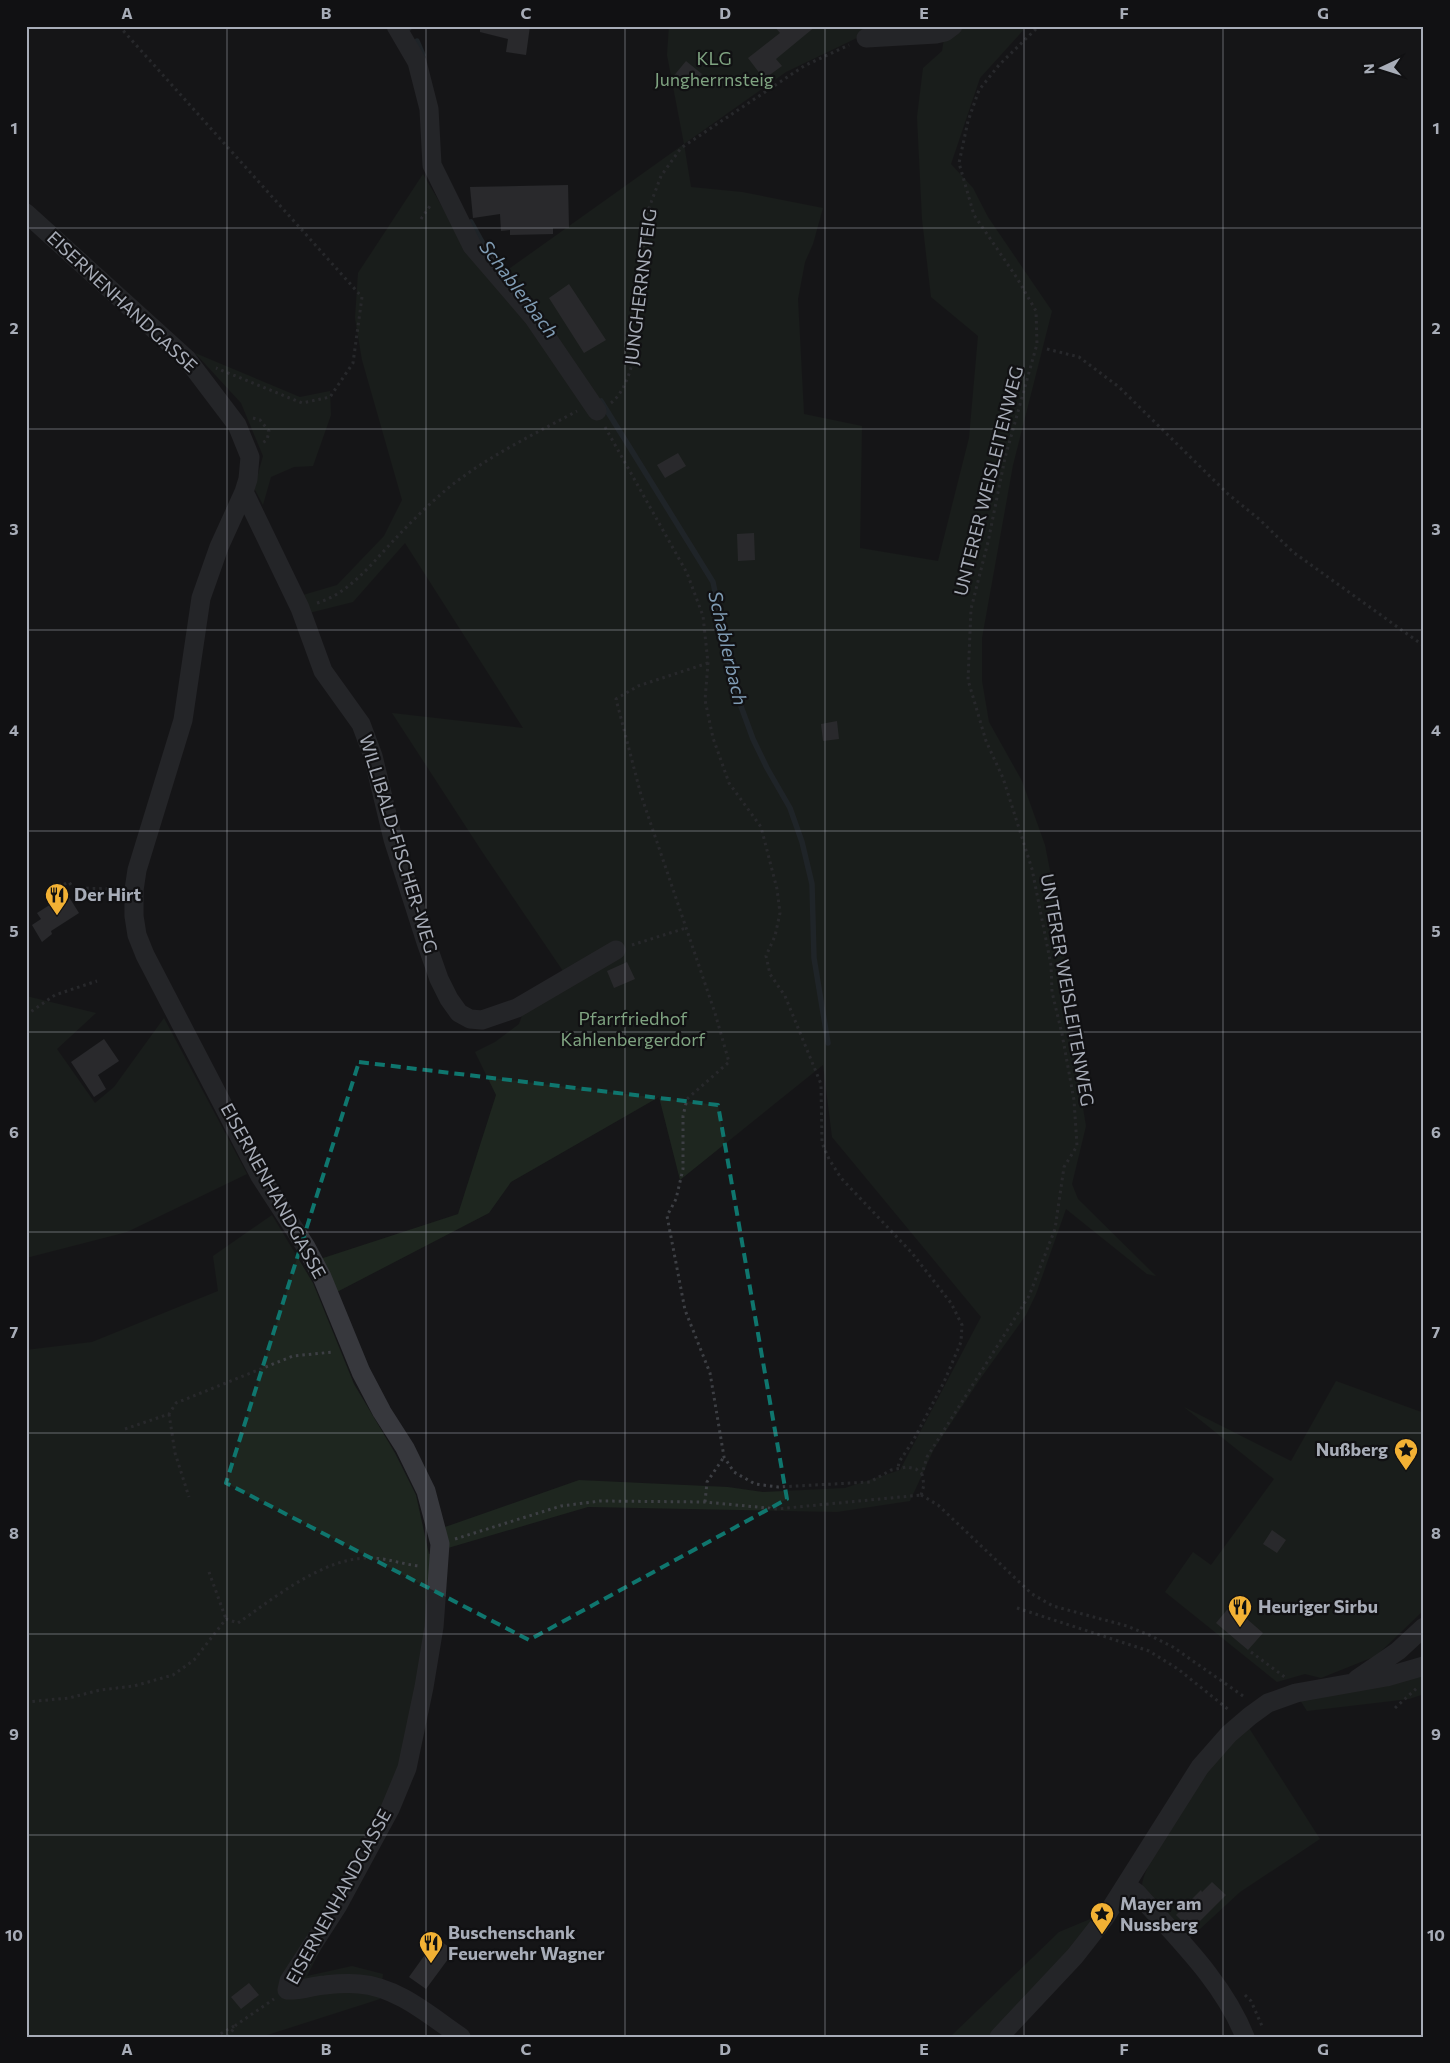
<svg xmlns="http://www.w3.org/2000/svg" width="1450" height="2063" viewBox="0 0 1450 2063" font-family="Commissioner,sans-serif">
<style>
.green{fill:#1e261f}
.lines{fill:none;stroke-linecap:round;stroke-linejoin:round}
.stream{stroke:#2c353c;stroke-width:5.5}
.building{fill:#404145}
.path{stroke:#3d3f44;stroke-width:3;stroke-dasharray:2.5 4;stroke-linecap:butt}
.minor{stroke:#37383d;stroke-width:19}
.marked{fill:none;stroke:#0f766e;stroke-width:4;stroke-dasharray:10 6;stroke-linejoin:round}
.grid{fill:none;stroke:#a8adb8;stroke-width:1;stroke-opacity:0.55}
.labels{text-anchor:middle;stroke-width:4.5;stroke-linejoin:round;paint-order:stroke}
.park-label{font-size:18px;fill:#7fa381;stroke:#111113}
.street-label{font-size:18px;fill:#a8adb8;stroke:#111113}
.poi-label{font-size:18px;font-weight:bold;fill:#a8adb8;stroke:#111113;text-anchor:start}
.water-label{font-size:19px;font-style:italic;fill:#7f9bb3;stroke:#111113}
.neatline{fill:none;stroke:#a8adb8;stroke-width:2}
.grid-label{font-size:16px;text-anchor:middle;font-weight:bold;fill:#a8adb8}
</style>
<rect width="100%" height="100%" fill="#161618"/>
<path class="green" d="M669,26H941L861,36L786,72L684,144L691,187L742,192L823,208L813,244L805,262L798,299L804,414L862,426L860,548L938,561L969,438L978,336L931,297L922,219L917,117L923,68L942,51L946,26H1027L980,78L951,164L973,188L988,217L1052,311L1013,465L982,638V681L989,722L1022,781L1045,845L1061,927L1066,968L1068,1018L1086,1126L1072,1184L1078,1199L1156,1276L1147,1274L1066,1209L1036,1294L1026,1315L980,1379L934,1449L910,1501L837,1512L588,1507L448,1548L405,1787L307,1976L352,1966L383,1974L380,1999L261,2037H26V1350L92,1342L218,1291L213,1256L272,1215L313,1283L354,1384L395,1453L416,1495L429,1554L448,1548L445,1527L579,1480L728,1487L763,1492L845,1488L900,1470L981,1317L832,1137L823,1065L680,1180L659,1097L511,1182L489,1213L335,1293L317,1260L458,1214L496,1095L475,1052L495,1042L519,1024L523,1013L563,971L483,853L392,713L523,728L405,543L353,602L309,613L303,595L337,585L384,536L402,500L362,360L355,318L358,273L423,174L466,247L506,271L684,144L667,55Z
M195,353L300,397L330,391L331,415L313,466L294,467L271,477L263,505L254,488L263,456L241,403Z
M26,996L96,1013L57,1049L95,1103L114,1087L164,1018L247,1174L127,1232L26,1258Z
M1336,1381L1424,1413V1610L1376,1656L1321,1678L1305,1674L1277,1682L1165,1592L1193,1552L1211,1565L1274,1479L1184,1407L1291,1461Z
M1424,1675V1694L1409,1699L1307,1711L1300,1700Z
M1249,1728L1320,1839L1240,1892L1187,1941L1142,1886C1143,1860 1210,1763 1231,1743C1236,1737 1243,1733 1249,1728Z
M1095,1917L999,2037H950L1059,1932Z"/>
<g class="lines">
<path class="stream" d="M407,26L409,28
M417,41L423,55
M471,222L487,251
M601,401L713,582L735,690L753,739L767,768L790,808L802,842L812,884L814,958L828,1043"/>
</g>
<path class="building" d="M480,26H530L526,55L506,52L508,39L480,32Z
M774,26H816L776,59L782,66L764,79L748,58L780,33Z
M686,61L702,74L687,91L672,78Z
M568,185L569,228H553V234L510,235V230L501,231L500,214L473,218L470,187Z
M569,284L606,340L584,353L549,298Z
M678,453L686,466L665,478L657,465Z
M754,533L755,560L738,561L737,534Z
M837,721L839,739L823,741L821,724Z
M67,894L79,913L51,931L52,934L42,942L32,925L41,919L37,913Z
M627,962L635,979L614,988L607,971Z
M104,1039L119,1061L98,1075L106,1089L94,1097L71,1062Z
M1272,1530L1286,1540L1277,1553L1263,1544Z
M1231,1605L1263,1633L1248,1650L1216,1623Z
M1212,1882L1226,1895L1191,1930L1176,1915L1201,1890L1202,1892Z
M437,1938L454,1951L426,1989L409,1977Z
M249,1983L259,1995L241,2009L231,1997Z"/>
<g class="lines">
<path class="path" d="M119,26L362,297L353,363L330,397L302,403L216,368
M421,219L432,203
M1047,349L1079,357L1119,387L1228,494L1259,519L1293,552L1424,646
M611,403C625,392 631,369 635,353L646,216L661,176L681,148L804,66L849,45
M253,418L260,420L269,431L267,440L262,443
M605,427L687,573L703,616L708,663L705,700L713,738L729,783L761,827L777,889L780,913L775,936L766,956L770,974L785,996L821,1084L822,1143L829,1159L841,1178L912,1253L951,1303L962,1325L961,1342L944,1382L913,1441L899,1462L898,1469
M317,603C350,593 372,563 395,539C411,522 429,504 447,489C486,457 533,435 577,411
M708,663L638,686L616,699L641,795L715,1013L729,1062L687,1099L683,1116V1169L676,1199L667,1216L685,1310L710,1373L724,1457L734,1472L755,1484L778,1487L870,1482L891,1470L907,1467L916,1469L922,1474
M58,887L69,882L73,888L118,889
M632,945L686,928
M26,1015L55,995L97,981
M169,1414L175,1453L189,1497
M125,1429L169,1414L176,1403L293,1356L333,1352
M921,1495L924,1485L922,1474L927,1457L1029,1296L1055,1229L1064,1167L1077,1146L1074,1100L1062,1034L1052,992L1051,965L1032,869L1003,778L986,741L968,680L971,609L988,542L1005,458L1037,344L1036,311L1017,278L974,215L959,163L968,121L979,90L999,65L1039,26
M921,1495L938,1505L1032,1594L1053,1606L1127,1626L1149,1635L1173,1647L1246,1698
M705,1502L707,1482L724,1457
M455,1539L561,1506L600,1501L705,1502L777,1509L921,1495
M209,1572L226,1619
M1017,1608L1149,1651L1178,1669L1229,1710
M1251,1652L1286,1678
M26,1702L69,1698L100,1690L134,1686L173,1675L194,1660L226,1619L238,1623C274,1598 323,1558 368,1558C385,1557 403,1565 421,1566
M1395,1708L1418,1687
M1245,1995L1251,2001L1262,2026
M215,2037L236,2025
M228,2037L236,2025L274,1999"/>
<path class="minor" d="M396,26L417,62L429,109L432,165L472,246L533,317L597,411
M866,38L936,34L945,32L953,26
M26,213L187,359L237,425L250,457L248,479L244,492L219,547L201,598L183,720L137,870L134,890V916L137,935L145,955L260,1176L306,1247L322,1277L361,1372L382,1412L405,1448L426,1491L440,1544L434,1627L424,1687L407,1768L390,1809L338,1905L289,1981L287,1990C300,1991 311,1986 325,1985C335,1984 348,1983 359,1984C398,1987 430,2016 461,2037
M244,492L300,608L323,671L361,724L373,756L393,839L426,942L439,979L449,999L459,1013L470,1019L482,1020L517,1008L616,950
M1357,1679L1398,1651L1424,1627
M1127,1886L1137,1893C1176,1937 1223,1981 1245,2037
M999,2037L1075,1956L1104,1919L1200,1767L1229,1734L1250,1716L1268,1703L1296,1693L1386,1677L1424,1666"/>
</g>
<path d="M0 0H1450V2063H0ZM359,1062L718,1105L787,1499L529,1640L226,1483Z" fill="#161618" fill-opacity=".55" fill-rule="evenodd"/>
<path class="marked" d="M359,1062L718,1105L787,1499L529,1640L226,1483Z"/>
<path class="grid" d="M227,26V2037M426,26V2037M625,26V2037M825,26V2037M1024,26V2037M1223,26V2037M26,228H1424M26,429H1424M26,630H1424M26,831H1424M26,1032H1424M26,1232H1424M26,1433H1424M26,1634H1424M26,1835H1424"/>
<defs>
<g id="restaurant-pin" transform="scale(1.25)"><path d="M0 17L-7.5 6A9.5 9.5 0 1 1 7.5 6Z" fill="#f2b134" stroke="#111113"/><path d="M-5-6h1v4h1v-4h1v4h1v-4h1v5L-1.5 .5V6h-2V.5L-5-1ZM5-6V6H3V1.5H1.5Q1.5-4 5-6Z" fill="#111"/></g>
<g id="sight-pin" transform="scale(1.25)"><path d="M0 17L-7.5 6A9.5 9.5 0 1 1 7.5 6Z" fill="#f2b134" stroke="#111113"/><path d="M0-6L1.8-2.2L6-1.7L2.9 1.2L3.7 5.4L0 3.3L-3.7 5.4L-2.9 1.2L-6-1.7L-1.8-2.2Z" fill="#111"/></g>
</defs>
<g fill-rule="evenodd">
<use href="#restaurant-pin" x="57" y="895"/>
<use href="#sight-pin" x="1406" y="1450"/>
<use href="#restaurant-pin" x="1240" y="1607"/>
<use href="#sight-pin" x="1102" y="1914"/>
<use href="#restaurant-pin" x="431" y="1943"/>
</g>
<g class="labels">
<g class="park-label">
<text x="714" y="65">KLG<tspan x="714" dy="21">Jungherrnsteig</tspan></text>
<text x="633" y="1025">Pfarrfriedhof<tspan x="633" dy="21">Kahlenbergerdorf</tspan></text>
</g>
<g class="street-label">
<text transform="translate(641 287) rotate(-83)" y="6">JUNGHERRNSTEIG</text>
<text transform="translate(122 302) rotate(43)" y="6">EISERNENHANDGASSE</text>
<text transform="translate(989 481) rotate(-76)" y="6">UNTERER WEISLEITENWEG</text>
<text transform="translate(398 844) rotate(73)" y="6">WILLIBALD-FISCHER-WEG</text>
<text transform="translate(1067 990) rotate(80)" y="6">UNTERER WEISLEITENWEG</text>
<text transform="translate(273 1191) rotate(61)" y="6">EISERNENHANDGASSE</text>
<text transform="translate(339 1897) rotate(-61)" y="6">EISERNENHANDGASSE</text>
</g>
<g class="poi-label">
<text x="74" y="901">Der Hirt</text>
<text x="1388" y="1456" text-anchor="end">Nußberg</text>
<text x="1258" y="1613">Heuriger Sirbu</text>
<text x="1120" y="1910">Mayer am<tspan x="1120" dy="21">Nussberg</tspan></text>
<text x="448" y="1939">Buschenschank<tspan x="448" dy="21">Feuerwehr Wagner</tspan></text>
</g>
<g class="water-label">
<text transform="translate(519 289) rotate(53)" y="7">Schablerbach</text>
<text transform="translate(728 648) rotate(77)" y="7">Schablerbach</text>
</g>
</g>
<rect width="1450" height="2063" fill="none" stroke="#111113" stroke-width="55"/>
<g transform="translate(1382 68) rotate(266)" stroke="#111113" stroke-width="4" paint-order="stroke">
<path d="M0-4L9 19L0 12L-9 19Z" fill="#a8adb8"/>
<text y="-8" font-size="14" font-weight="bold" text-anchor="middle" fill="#a8adb8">N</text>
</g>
<rect x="28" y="28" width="1394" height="2008" class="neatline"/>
<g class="grid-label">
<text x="127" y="19">A</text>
<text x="326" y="19">B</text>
<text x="526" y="19">C</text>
<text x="725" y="19">D</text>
<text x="924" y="19">E</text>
<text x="1124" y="19">F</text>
<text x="1323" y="19">G</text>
<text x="14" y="134">1</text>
<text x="1436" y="134">1</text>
<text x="14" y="334">2</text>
<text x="1436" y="334">2</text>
<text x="14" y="535">3</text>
<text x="1436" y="535">3</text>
<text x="14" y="736">4</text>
<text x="1436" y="736">4</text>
<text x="14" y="937">5</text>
<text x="1436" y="937">5</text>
<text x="14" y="1138">6</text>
<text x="1436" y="1138">6</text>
<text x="14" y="1338">7</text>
<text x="1436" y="1338">7</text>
<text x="14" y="1539">8</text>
<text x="1436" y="1539">8</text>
<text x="14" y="1740">9</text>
<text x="1436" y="1740">9</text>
<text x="14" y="1941">10</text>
<text x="1436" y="1941">10</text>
<text x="127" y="2055">A</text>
<text x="326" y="2055">B</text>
<text x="526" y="2055">C</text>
<text x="725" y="2055">D</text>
<text x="924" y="2055">E</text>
<text x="1124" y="2055">F</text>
<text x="1323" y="2055">G</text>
</g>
</svg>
